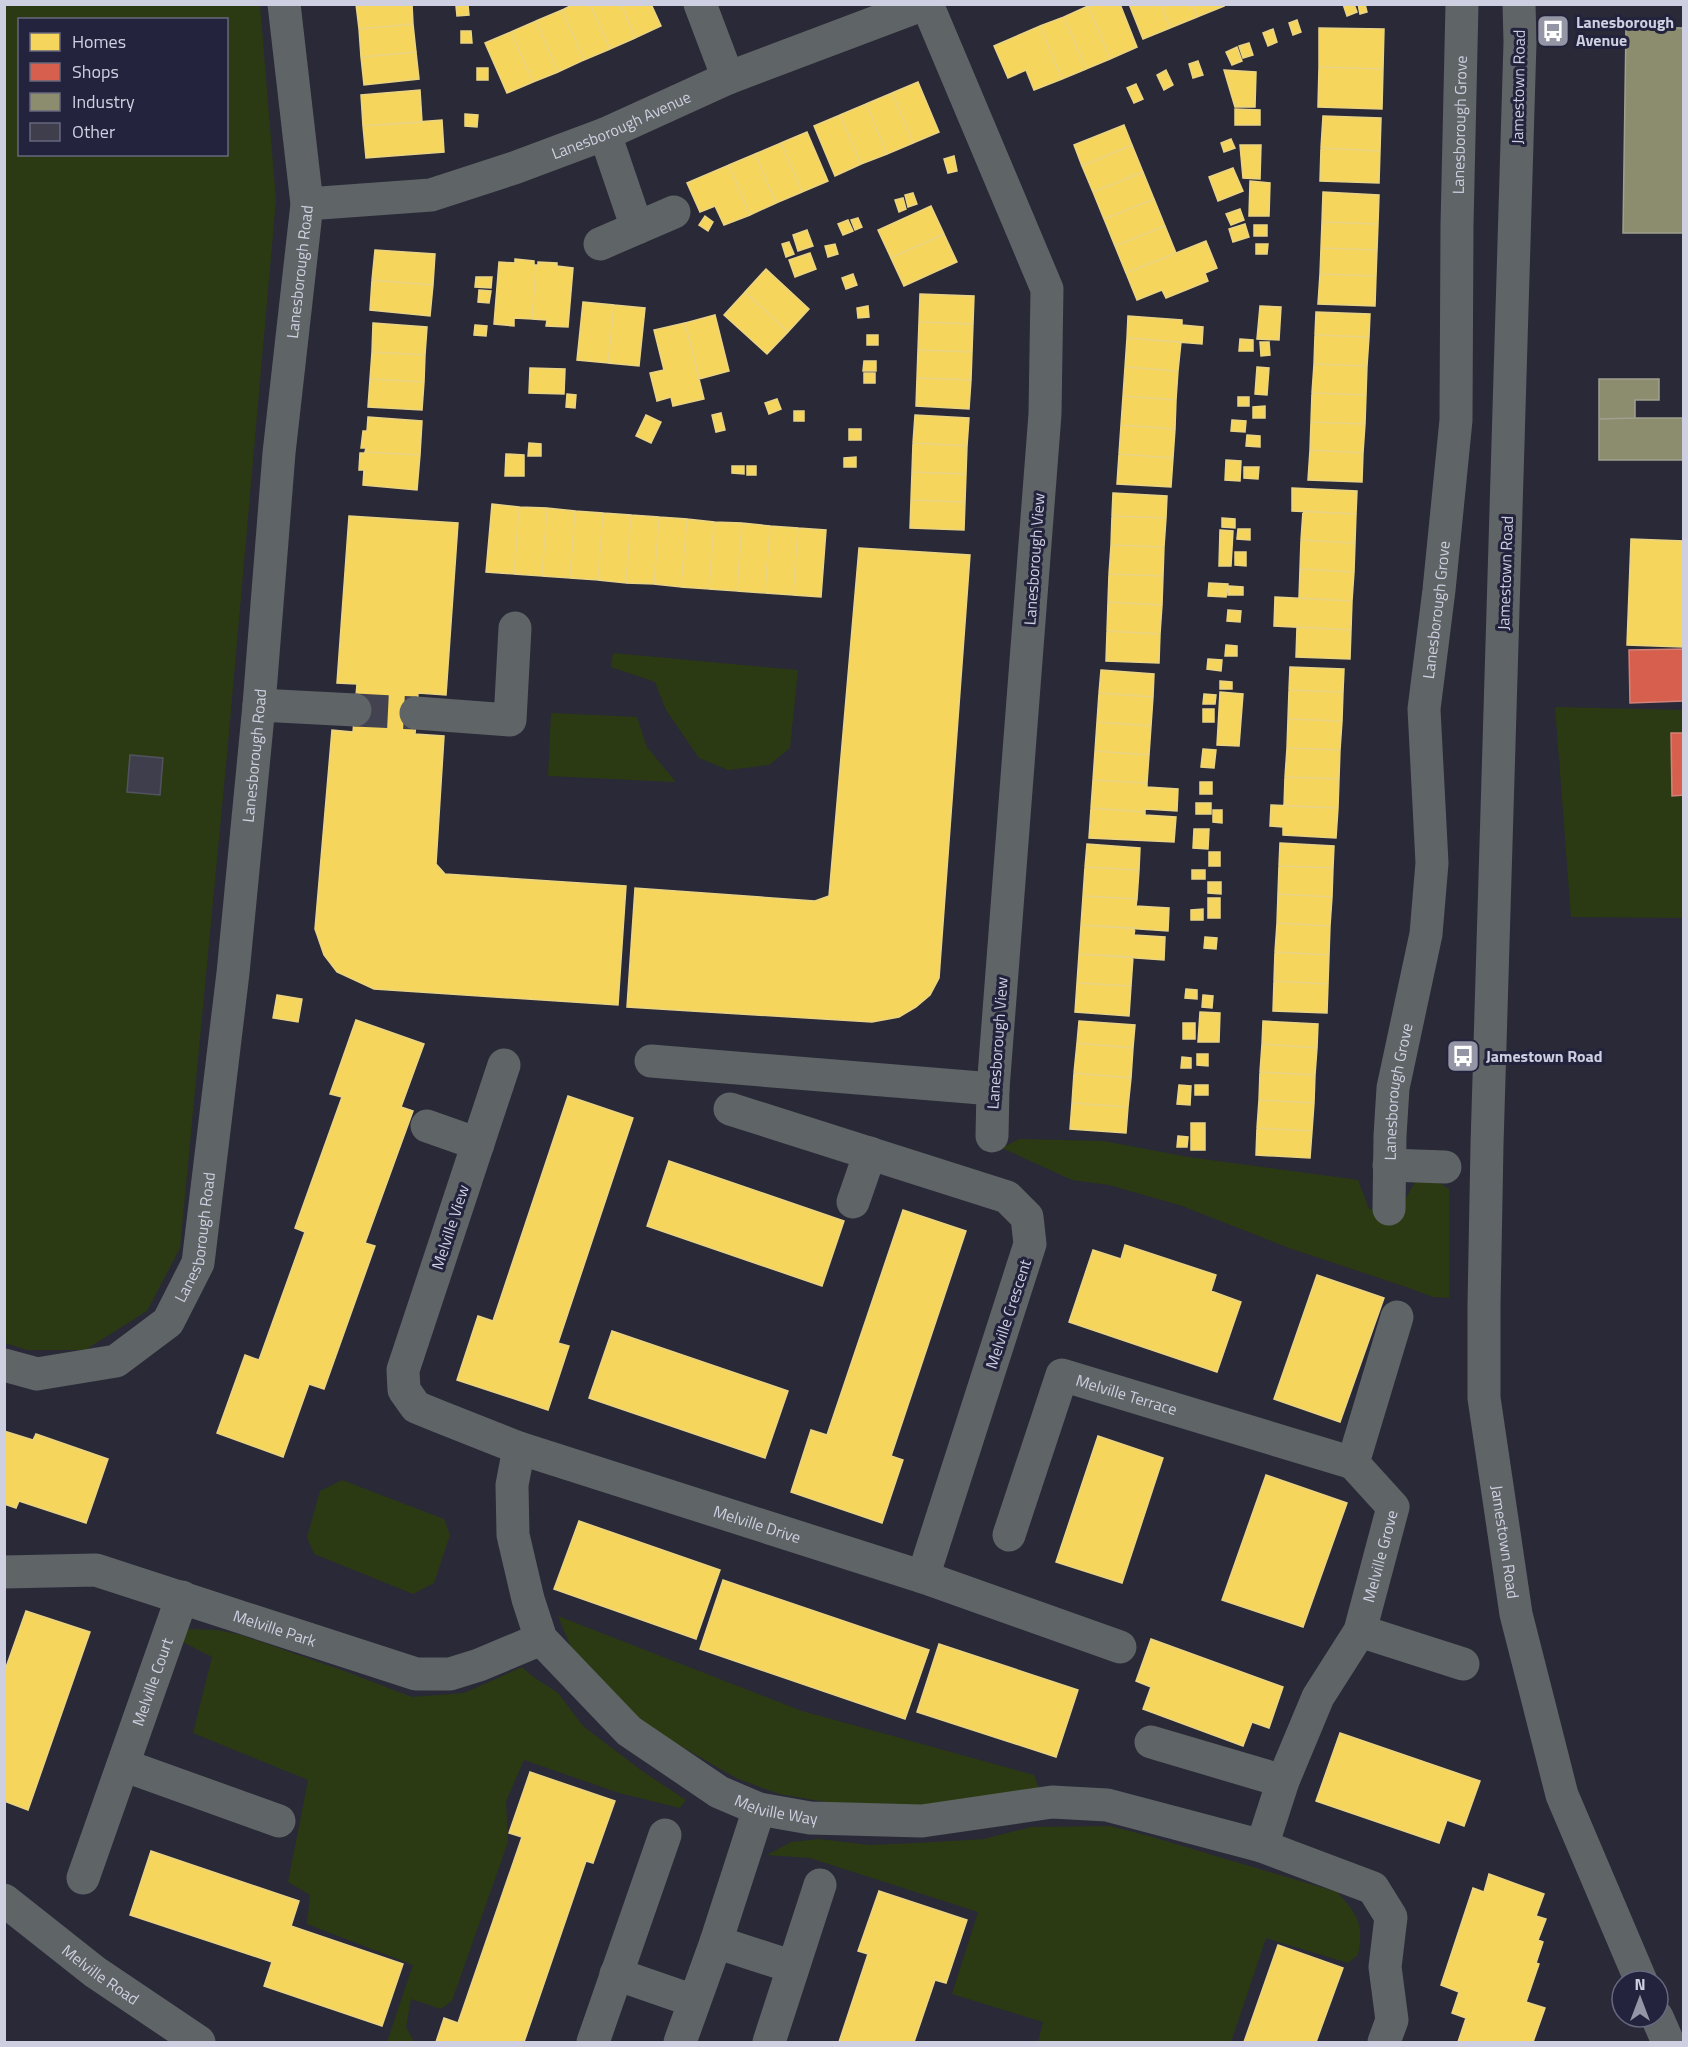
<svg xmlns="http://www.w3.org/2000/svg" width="1688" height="2047" viewBox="0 0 1688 2047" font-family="'Titillium Web',sans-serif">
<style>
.green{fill:#2c3a13;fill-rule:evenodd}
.homes{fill:#f6d55c;stroke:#ead484;stroke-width:1.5}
.shops{fill:#d6604d;stroke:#d48279;stroke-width:1.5}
.industry{fill:#8c8c6e;stroke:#a0a090;stroke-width:1.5}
.building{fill:#3e3e4d;stroke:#52535f;stroke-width:1.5}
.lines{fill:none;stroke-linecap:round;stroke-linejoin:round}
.minor-tunnel{stroke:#424250;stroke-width:33;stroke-dasharray:33 16;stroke-linecap:butt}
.minor{stroke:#5f6466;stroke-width:33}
.labels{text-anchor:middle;stroke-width:6;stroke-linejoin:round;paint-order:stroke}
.poi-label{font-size:16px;font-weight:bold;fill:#ced0e1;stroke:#23233d;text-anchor:start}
.street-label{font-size:16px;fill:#ced0e1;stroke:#23233d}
</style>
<rect width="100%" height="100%" fill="#292937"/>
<path class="green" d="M5,5H260L276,200L228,744L180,1248L147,1311L85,1350H27L5,1343ZM20,20H226V154H20Z
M613,653L798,670L790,748L769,765L728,770L699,758L666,710L655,682L611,667Z
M1555,707L1683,710V733L1671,734L1672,795H1683V918L1571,917Z
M551,713L637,717L647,747L676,782L548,776Z
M1019,1139L1104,1141L1188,1157L1358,1180L1369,1209L1404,1214L1402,1205L1416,1180L1438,1182L1449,1189V1298L1433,1297L1406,1287L1289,1248L1182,1206L1109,1185L1072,1180L1002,1148Z
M342,1480L444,1519L450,1535L434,1583L413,1594L314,1554L307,1537L320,1491Z
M558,1616L802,1711L1034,1775L1042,1796L930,1808L844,1805L779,1794L736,1778L643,1724L573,1652Z
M186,1629L218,1630L241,1635L347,1672L412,1697L464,1693L522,1667L532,1676L558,1693L583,1726L642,1771L686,1800L680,1808L619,1793L524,1760L506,1801L508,1842L452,2001L441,2009L411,1999L406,2027L414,2042H387L413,1965L307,1924L310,1895L288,1882L308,1780L193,1733L212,1657L181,1641Z
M1110,1826L1149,1836L1337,1892C1358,1915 1364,1923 1358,1955L1348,1963L1266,1938L1231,2042H1038L1043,2022L952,1994L978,1912L810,1858L767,1855L791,1842L819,1839L870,1845L917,1843L984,1839L1031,1827Z"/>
<path class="homes" d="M356,4H412L413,24L359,29Z
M574,4H590L610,49L584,60L562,10Z
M590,4H621L635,38L610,49Z
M621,4H651L661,26L635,38Z
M1093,4H1120L1137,47L1110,59L1088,6Z
M1129,4H1161L1170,28L1143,39Z
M1161,4H1192L1197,17L1170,28Z
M1192,4H1223L1224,6L1197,17Z
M1343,4H1354L1357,12L1347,16Z
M1358,4H1365L1367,12L1360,14Z
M468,5L469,15L457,16L456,6Z
M1088,6L1110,59L1086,69L1064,17Z
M562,10L584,60L558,72L536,21Z
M1064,17L1086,69L1062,79L1040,26Z
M1297,20L1301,32L1293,35L1289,23Z
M536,21L558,72L533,82L511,32Z
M413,24L416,52L361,57L359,29Z
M1040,26L1062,79L1034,90L1026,70L1008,78L994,46Z
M1319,28L1384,29L1383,69L1319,67Z
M1273,29L1277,42L1268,46L1263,33Z
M461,31H471L472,43H461Z
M511,32L533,82L507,93L485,43Z
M1249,43L1253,55L1243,58L1239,46Z
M1237,47L1242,61L1232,65L1226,52Z
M416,52L419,79L364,85L361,57Z
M1198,61L1203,75L1193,78L1189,64Z
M1319,67L1383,69L1382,109L1318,107Z
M477,68H488V80H477Z
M1166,70L1173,85L1164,90L1157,75Z
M1224,70L1256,72L1255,107H1235Z
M918,82L939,132L913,143L892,93Z
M1136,84L1143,99L1134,103L1127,88Z
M420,90L422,122L363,126L361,95Z
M892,93L913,143L887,154L866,104Z
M866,104L887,154L861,164L840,115Z
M1235,109L1260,110V125H1235Z
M465,114L478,115L477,127L465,126Z
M840,115L861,164L835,176L814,126Z
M1323,116L1381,118L1380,151L1321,148Z
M442,120L444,152L366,158L363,126Z
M1124,125L1132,145L1082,166L1074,145Z
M807,132L828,181L802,192L781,143Z
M1231,139L1235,148L1224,152L1221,143Z
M781,143L802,192L776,203L755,154Z
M1132,145L1143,172L1093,192L1082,166Z
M1240,145H1261L1260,179L1243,178Z
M1321,148L1380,151L1379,183L1320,181Z
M755,154L776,203L750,215L729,165Z
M954,156L957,171L948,173L944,159Z
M729,165L750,215L724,225L715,206L700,212L687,183Z
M1233,168L1243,191L1218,201L1209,177Z
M1143,172L1154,199L1104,219L1093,192Z
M1250,181L1270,183L1269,216H1249Z
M1323,192L1379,195L1378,224L1322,222Z
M913,193L917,204L908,207L905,195Z
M903,198L906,209L899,212L895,200Z
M1154,199L1165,226L1115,246L1104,219Z
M931,206L944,234L891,258L878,230Z
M1240,209L1244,220L1231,225L1226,214Z
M705,216L713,222L708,231L699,225Z
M858,218L862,227L855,230L851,220Z
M848,220L853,231L843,235L838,224Z
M1322,222L1378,224L1377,250L1321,248Z
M1245,224L1249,237L1233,242L1229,229Z
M1254,225H1267V236H1254Z
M1165,226L1176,253L1126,273L1115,246Z
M807,230L813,246L798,251L793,235Z
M944,234L957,262L904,286L891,258Z
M1206,241L1217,268L1205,273L1208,281L1166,298L1162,290L1137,300L1126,273Z
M789,242L794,254L786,257L782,244Z
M835,244L838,254L828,257L825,246Z
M1256,244H1268L1267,254H1256Z
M1321,248L1377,250L1376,276L1320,274Z
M375,250L435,254L433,285L372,280Z
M810,253L816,269L795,277L789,260Z
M515,259L534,261V265H536L532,319L514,318V326L494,324L499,262L515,263Z
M538,262L557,263V266L573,268L568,327L546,326L547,320L532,319L536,265H538Z
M766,269L809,309L788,332L745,292Z
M853,274L857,285L846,289L842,278Z
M1320,274L1376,276L1375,306L1318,304Z
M476,277H492L491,288L475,287Z
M372,280L433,285L430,316L370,310Z
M479,290L491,291L489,303L478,302Z
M745,292L788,332L767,354L724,315Z
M920,294L974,296L973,324L919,322Z
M583,302L614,305L608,363L577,360Z
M614,305L645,308L639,366L608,363Z
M868,306L869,317L858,318L857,308Z
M1260,306L1281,307L1279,340L1257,339Z
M1316,312L1370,314L1369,337L1315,335Z
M715,315L729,371L699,379L685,323Z
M1128,316L1182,320V325L1203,327L1202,344L1127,338Z
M919,322L973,324L972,352L918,350Z
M373,323L427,327L425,355L372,352Z
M685,323L704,399L673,406L671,397L657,401L650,373L664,370L654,330Z
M475,325L487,326L486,336L474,335Z
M867,335H878V345H867Z
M1315,335L1369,337L1367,366L1314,364Z
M1127,338L1181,342L1178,371L1125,367Z
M1240,339L1253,340V351H1239Z
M1260,342H1269L1270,355L1261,356Z
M918,350L972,352L971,380L917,378Z
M372,352L425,355L424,382L370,379Z
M864,361H876V371H863Z
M1314,364L1367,366L1366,395L1312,393Z
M1125,367L1178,371L1176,400L1123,396Z
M1257,367L1269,368L1267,395L1255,394Z
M530,368L565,369L564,394L529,393Z
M864,373H875V383H864Z
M917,378L971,380L969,409L916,406Z
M370,379L424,382L422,410L368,407Z
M1312,393L1366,395L1365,424L1311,422Z
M567,394L576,395L575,408L566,407Z
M1123,396L1176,400L1175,429L1121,425Z
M1238,397H1249V406H1238Z
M777,399L781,409L769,414L765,403Z
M1265,406V418H1253V407Z
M794,411H804V421H794Z
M721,413L725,430L716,432L712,415Z
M646,415L661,422L651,443L636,436Z
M915,415L969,418L967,446L913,443Z
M368,417L422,421L420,455L365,452L366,448H361L363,431H367Z
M1232,420L1246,421L1245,432L1231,431Z
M1311,422L1365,424L1363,453L1310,450Z
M1121,425L1175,429L1173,458L1119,454Z
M849,429H861V440H849Z
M1247,435L1260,436V447L1246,446Z
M529,443L541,444V456H528Z
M913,443L967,446L966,474L912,472Z
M1310,450L1363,453L1362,482L1308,480Z
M365,452L420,455L417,490L363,485L364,470H359L360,453H365Z
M506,454L524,455V476H505Z
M1119,454L1173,458L1171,487L1117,484Z
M856,457V467H844V458Z
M1226,460L1241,461L1240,481L1225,480Z
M732,466H744V474L732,473Z
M747,466H756V475H747Z
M1244,467H1259L1258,479L1244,478Z
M912,472L966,474L965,502L911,500Z
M1292,488L1357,491L1356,514L1292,511Z
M1113,493L1167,496L1166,518L1112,516Z
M911,500L965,502L964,530L910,528Z
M492,504L519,507L514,574L486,572Z
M519,507L547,508L542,576L514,574Z
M547,508L575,511L570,578L542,576Z
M575,511L603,513L598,580L570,578Z
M1303,511L1356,514L1355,543L1301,540Z
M603,513L631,515L626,583L598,580Z
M631,515L659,517L654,584L626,583Z
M349,516L458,523L446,695L418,693L415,734L444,736L436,864L445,874L626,886L618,1005L374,989L337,972L324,955L315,929L332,730L353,732L357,684L337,683Z
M1112,516L1166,518L1164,547L1111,545Z
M659,517L687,519L681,587L654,584Z
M1222,518L1235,519V528L1222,527Z
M687,519L714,522L709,589L681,587Z
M714,522L742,523L737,591L709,589Z
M742,523L770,526L765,593L737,591Z
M770,526L798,528L793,595L765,593Z
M798,528L826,530L821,597L793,595Z
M1238,529H1250V540L1237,539Z
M1220,530L1233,531L1231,566H1219Z
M1631,539L1684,541L1682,647L1627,645Z
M1301,540L1355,543L1354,572L1300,569Z
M1111,545L1164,547L1163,576L1109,574Z
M859,548L970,555L939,978L930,995L916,1007L899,1017L872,1022L627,1007L635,888L815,901L829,896Z
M1235,552H1246V566L1235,565Z
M1300,569L1354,572L1352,601L1299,598Z
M1109,574L1163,576L1162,605L1108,602Z
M1209,583L1228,584L1226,597L1208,596Z
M1229,586L1243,587V595H1228Z
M1275,597L1352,601L1351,630L1274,626Z
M1108,602L1162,605L1160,634L1107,631Z
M1228,610L1241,611L1240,622L1227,621Z
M1297,627L1351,630L1350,659L1296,657Z
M1107,631L1160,634L1159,663L1106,661Z
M1226,645L1237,646V656H1225Z
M1208,659L1222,660L1221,671L1207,669Z
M1290,667L1344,669L1343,692L1289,690Z
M1101,670L1154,674L1153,697L1099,693Z
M1220,681L1232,682V689H1220Z
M1289,690L1343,692L1342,721L1288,719Z
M1220,692L1243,694L1239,746L1217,745Z
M1099,693L1153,697L1151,726L1097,722Z
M1204,694L1216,695L1215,704H1203Z
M1203,709H1214V722H1203Z
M1288,719L1342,721L1340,750L1287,748Z
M1097,722L1151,726L1149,755L1095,751Z
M1287,748L1340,750L1339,779L1285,777Z
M1203,749L1216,750L1214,768L1201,767Z
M1095,751L1149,755L1147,783L1093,780Z
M1285,777L1339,779L1338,808L1284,806Z
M1093,780L1147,783V787L1178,789L1177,811L1145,809V812L1091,808Z
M1200,782H1212V794H1200Z
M1196,803H1211V814H1196Z
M1271,805L1338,808L1336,838L1283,835V827L1270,826Z
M1091,808L1145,812V815L1176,817L1174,842L1089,838Z
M1213,810H1222V823L1213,822Z
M1194,829H1209L1208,849L1193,848Z
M1280,843L1334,846L1333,868L1279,866Z
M1087,844L1140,848L1139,870L1085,867Z
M1209,852H1220V866H1209Z
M1279,866L1333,868L1332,897L1278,894Z
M1085,867L1139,870L1137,899L1083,896Z
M1192,870H1205V879H1192Z
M1208,882H1221V894L1208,893Z
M1278,894L1332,897L1330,926L1277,923Z
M1083,896L1137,899L1136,906L1169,908L1168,931L1081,925Z
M1208,898H1220V918H1208Z
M1203,909V920H1191V910Z
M1277,923L1330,926L1329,955L1275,952Z
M1081,925L1135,928L1134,935L1165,937L1164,960L1079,954Z
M1205,937L1217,938L1216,949L1204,948Z
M1275,952L1329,955L1328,984L1274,981Z
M1079,954L1133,957L1131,986L1077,983Z
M1274,981L1328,984L1327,1013L1273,1011Z
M1077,983L1131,986L1129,1016L1075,1012Z
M1186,989L1197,990V999L1185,998Z
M277,995L302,999L298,1022L273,1018Z
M1203,995L1213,996L1212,1008L1202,1007Z
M1200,1012L1220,1013L1219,1042H1198Z
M356,1020L424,1044L401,1107L413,1111L365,1243L375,1246L324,1389L309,1384L283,1457L217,1433L245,1355L259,1360L305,1232L295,1228L342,1097L330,1094Z
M1079,1021L1135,1025L1133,1048L1077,1043Z
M1263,1021L1318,1024L1317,1048L1262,1044Z
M1183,1023H1195V1039H1183Z
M1077,1043L1133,1048L1131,1078L1074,1073Z
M1262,1044L1317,1048L1315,1075L1260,1072Z
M1197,1054H1208V1066L1197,1065Z
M1182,1057L1191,1058V1068H1181Z
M1260,1072L1315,1075L1314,1103L1259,1100Z
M1074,1073L1131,1078L1128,1107L1072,1103Z
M1179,1085L1191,1086L1190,1105L1177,1104Z
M1195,1085H1208V1095H1195Z
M568,1096L633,1118L558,1343L569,1346L548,1410L457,1380L478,1316L493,1321Z
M1259,1100L1314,1103L1312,1131L1257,1128Z
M1072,1103L1128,1107L1126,1133L1070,1129Z
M1191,1123H1205V1150H1191Z
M1257,1128L1312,1131L1310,1158L1256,1155Z
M1178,1136L1188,1137L1187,1147H1177Z
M669,1161L844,1221L822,1286L647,1226Z
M903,1210L966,1231L891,1456L903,1460L882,1523L791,1492L811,1430L827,1435Z
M1125,1245L1216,1275L1211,1291L1241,1302L1217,1372L1069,1322L1093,1250L1121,1259Z
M1317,1275L1384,1298L1340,1422L1274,1399Z
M612,1331L788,1391L765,1458L589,1398Z
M4,1431L33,1440L36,1434L108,1459L86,1523L19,1501L16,1508L4,1504Z
M1098,1436L1163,1458L1122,1583L1056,1562Z
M1266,1475L1347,1503L1303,1627L1222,1600Z
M579,1521L720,1570L696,1639L554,1589Z
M723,1580L929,1650L905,1719L700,1649Z
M26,1611L90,1632L28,1810L4,1801V1673Z
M1151,1639L1283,1687L1269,1728L1252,1722L1243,1746L1143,1709L1151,1687L1136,1681Z
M939,1644L1078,1690L1056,1757L917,1712Z
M1340,1733L1480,1781L1464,1826L1447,1820L1439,1843L1316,1801Z
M530,1772L615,1801L593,1863L586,1861L524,2042H436L444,2018L458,2023L522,1837L509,1833Z
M151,1851L299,1901L291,1926L403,1964L382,2026L264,1986L272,1962L130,1915Z
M1489,1874L1544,1894L1536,1916L1546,1919L1538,1940L1543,1942L1536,1963L1539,1964L1526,2002L1545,2008L1533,2042H1458L1466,2018L1452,2013L1459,1992L1441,1985L1473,1888L1484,1892Z
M879,1891L967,1920L946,1983L935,1980L914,2042H839L868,1954L858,1951Z
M1278,1945L1343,1968L1316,2042H1244Z"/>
<path class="shops" d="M1684,649V701L1630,703L1629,650Z
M1671,733H1684V795L1672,796Z"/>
<path class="industry" d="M1626,27L1684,28V233H1623Z
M1599,379H1659V400H1635V418L1599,419Z
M1635,418H1684V460H1599V419Z"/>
<path class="building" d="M130,755L163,758L160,795L127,792Z"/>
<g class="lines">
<path class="minor-tunnel" d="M355,710L416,713"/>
<g class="minor">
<path d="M700,4L728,78"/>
<path d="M927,4L1047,289L1045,414L993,1089L992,1136"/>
<path id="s1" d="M1519,4L1520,42L1487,1145L1484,1305V1398L1516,1614L1562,1795L1641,1981"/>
<path d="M605,134L637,228"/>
<path id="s2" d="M307,204L431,195L514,168L605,134L728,78L924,4"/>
<path d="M600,244L674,212"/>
<path d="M259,705L355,710"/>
<path d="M416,713L510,720L515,628"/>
<path d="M651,1061L993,1089"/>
<path id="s3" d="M504,1065L403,1370L404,1390L416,1407L438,1416L519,1448L923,1577L1120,1647"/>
<path d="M730,1109L1007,1197L1027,1217L1030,1244L923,1577"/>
<path d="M427,1126L478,1144"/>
<path d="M1389,1165L1445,1167"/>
<path d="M853,1202L870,1153"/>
<path id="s4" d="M1389,1209L1390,1136L1393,1088L1426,934L1432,863L1424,709L1439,590L1456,420L1457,225L1462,4"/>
<path id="s5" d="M4,1365L37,1374L116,1361L168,1322L198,1263L233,973L259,705L279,453L307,204L284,4"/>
<path id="s6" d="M519,1448L512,1485L513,1535L528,1599L541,1639L629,1731L719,1792L759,1809L810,1818L922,1821L1052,1802L1107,1805L1262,1846L1373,1888L1391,1917L1385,1967L1392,2020L1384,2042"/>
<path id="s7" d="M1009,1535L1062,1375L1353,1463"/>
<path id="s8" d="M4,1572L96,1570L416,1674H450L479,1665L541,1639"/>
<path d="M1360,1631L1463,1664"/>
<path d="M1151,1742L1283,1781"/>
<path d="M123,1765L279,1821"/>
<path id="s9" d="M1262,1846L1283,1781L1318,1697L1360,1631L1393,1507L1353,1463L1397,1317"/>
<path id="s10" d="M83,1878L182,1597"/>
<path id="s11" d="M4,1900L95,1972L199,2042"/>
<path d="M716,1942L793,1967"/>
<path d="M616,1974L694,2001"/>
<path d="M1657,2017L1668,2042"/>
<path d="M593,2042L665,1835"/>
<path d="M680,2042L716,1942L759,1809"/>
<path d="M769,2042L820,1885"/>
</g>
</g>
<defs>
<g id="bus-square" transform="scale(1.725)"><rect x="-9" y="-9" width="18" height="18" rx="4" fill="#9496a6" stroke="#23233d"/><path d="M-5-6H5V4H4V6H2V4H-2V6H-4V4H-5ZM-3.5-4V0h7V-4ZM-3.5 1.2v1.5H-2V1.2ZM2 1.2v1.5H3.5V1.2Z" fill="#fff"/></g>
</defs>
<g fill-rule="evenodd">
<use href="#bus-square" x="1553" y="31"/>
<use href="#bus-square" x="1463" y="1056"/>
</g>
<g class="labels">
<g class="poi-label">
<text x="1576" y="28">Lanesborough<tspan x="1576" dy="18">Avenue</tspan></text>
<text x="1486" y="1062">Jamestown Road</text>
</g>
<g class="street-label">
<text transform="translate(1518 87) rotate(-89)" y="6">Jamestown Road</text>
<text dy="6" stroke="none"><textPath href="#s4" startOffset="1090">Lanesborough Grove</textPath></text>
<text dy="6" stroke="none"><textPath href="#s2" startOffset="327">Lanesborough Avenue</textPath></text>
<text dy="6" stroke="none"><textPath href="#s5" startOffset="1242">Lanesborough Road</textPath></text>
<text transform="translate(1034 559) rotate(-86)" y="6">Lanesborough View</text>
<text transform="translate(1505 573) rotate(-88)" y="6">Jamestown Road</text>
<text dy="6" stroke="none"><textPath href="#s4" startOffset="604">Lanesborough Grove</textPath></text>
<text dy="6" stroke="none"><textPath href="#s5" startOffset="756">Lanesborough Road</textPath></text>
<text transform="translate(997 1043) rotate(-86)" y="6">Lanesborough View</text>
<text dy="6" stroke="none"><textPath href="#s4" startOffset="118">Lanesborough Grove</textPath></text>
<text transform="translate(450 1227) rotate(-72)" y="6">Melville View</text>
<text dy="6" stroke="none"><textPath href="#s5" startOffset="270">Lanesborough Road</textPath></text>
<text transform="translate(1008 1314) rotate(-72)" y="6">Melville Crescent</text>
<text dy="6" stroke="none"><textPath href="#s7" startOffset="236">Melville Terrace</textPath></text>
<text dy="6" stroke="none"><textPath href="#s3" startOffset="723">Melville Drive</textPath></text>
<text dy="6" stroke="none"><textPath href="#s1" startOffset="1540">Jamestown Road</textPath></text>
<text dy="6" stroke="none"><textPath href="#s9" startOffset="315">Melville Grove</textPath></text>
<text dy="6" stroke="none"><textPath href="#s8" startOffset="280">Melville Park</textPath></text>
<text dy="6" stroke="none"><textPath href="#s10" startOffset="208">Melville Court</textPath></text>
<text dy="6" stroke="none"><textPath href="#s6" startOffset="492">Melville Way</textPath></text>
<text dy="6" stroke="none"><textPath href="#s11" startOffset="122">Melville Road</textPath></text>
</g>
</g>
<rect width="1688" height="2047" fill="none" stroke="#ced0e1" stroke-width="12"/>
<rect x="18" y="18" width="210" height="138" fill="#23233d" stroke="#67687f" stroke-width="1.5"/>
<rect x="30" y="33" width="30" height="18" fill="#f6d55c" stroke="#67687f" stroke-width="1.5"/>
<text x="72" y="48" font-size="18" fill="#ced0e1">Homes</text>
<rect x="30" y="63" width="30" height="18" fill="#d6604d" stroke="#67687f" stroke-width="1.5"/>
<text x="72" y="78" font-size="18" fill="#ced0e1">Shops</text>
<rect x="30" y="93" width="30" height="18" fill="#8c8c6e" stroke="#67687f" stroke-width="1.5"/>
<text x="72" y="108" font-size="18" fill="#ced0e1">Industry</text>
<rect x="30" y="123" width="30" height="18" fill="#3e3e4d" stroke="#67687f" stroke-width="1.5"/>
<text x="72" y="138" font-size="18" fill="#ced0e1">Other</text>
<g transform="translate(1640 1999)"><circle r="28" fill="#23233d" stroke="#67687f" stroke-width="1.5"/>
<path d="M0-4.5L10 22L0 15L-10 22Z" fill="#9496a6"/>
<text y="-9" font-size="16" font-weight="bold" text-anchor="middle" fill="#ced0e1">N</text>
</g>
</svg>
